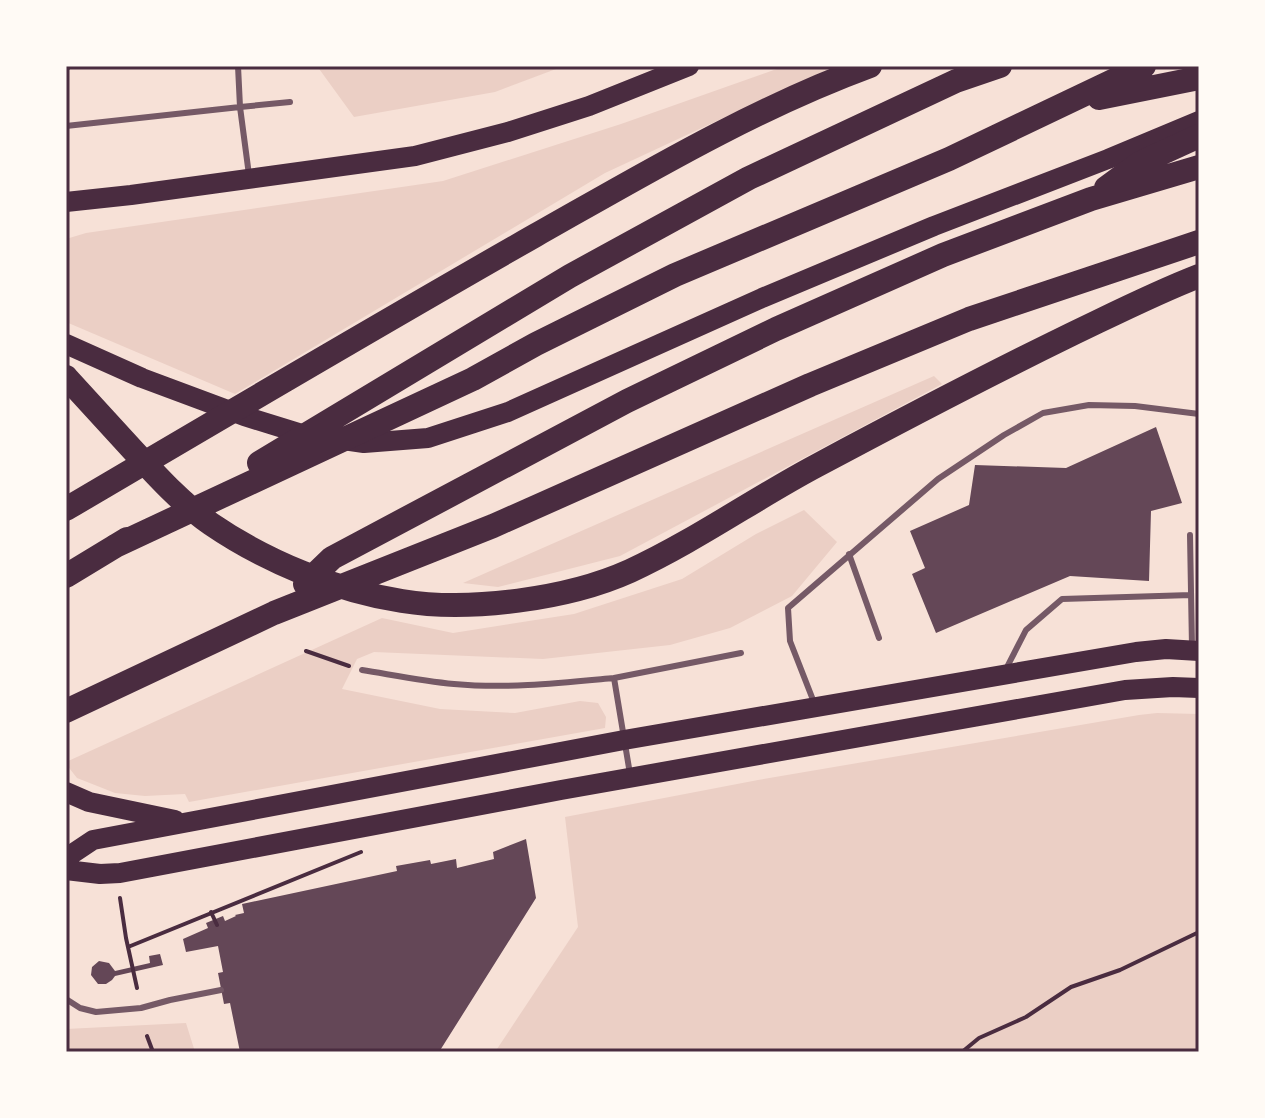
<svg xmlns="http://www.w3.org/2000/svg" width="1265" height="1118" viewBox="0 0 1265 1118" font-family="'DejaVu Sans',sans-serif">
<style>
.green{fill:#ebcfc5}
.building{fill:#644757}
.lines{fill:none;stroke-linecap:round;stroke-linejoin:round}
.path{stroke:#4a2c40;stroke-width:4}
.service{stroke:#755966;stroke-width:6}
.primary{stroke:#4a2c40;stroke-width:20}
.motorway{stroke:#4a2c40;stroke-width:24}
.neatline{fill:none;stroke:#4a2c40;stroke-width:3}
</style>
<rect width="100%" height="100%" fill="#f7e1d7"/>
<path class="green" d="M317,66H564L495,92L354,117Z
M785,66H835L605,173L235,394L66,322V239L86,233L443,181L621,124Z
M934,376L942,384L620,556L498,587L463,583Z
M804,510L837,542L792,596L730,628L670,645L543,659L374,652L357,659L342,689L440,709L515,713L580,701L598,703L606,717L605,728L189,802L185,794L145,796L115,793L77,778L66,764V762L382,618L453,633L574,614L682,579L756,534Z
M1157,713L1199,714V1052H495L578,927L565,817L758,780L1139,715Z
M186,1023L195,1052H66V1029Z"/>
<path class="building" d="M1156,427L1182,503L1151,511L1149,581L1070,576L936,633L912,574L925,568L910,531L969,505L975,465L1066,468Z
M526,839L536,898L439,1052H240L230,1003L224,1004L218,973L223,972L218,946L186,952L183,939L208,928L206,923L223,916L225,921L236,916L235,915L244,913L242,904L397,871L396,866L430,860L431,864L456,859L457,868L494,859L493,852Z
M160,954L163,965L115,976L112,980L106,984H98L91,975L92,967L99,961L109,963L115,971L150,963L149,956Z"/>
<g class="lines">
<path class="path" d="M306,651L349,666
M120,898L126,938L137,988
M211,912L217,925
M128,947L361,852
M147,1036L153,1052
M962,1052L979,1038L1026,1017L1071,987L1120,970L1199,932"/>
<path class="service" d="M66,69L69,66
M66,126L240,107L238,66
M249,175L240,107L290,102
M1190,535L1192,647
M849,554L879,638
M1006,669L1026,630L1062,599L1191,595
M362,670C393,675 423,681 454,684C508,689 561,683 614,678
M815,705L790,641L788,608L938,479L1004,435L1043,413L1089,405L1135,406L1199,414
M630,774L614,678L741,653
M66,999L80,1008L96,1012L141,1008L170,1000L221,990"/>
<path class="primary" d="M66,202L131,195L415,156L508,132L589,106L689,66
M66,344L142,378L244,416L302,434L364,443L428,438L508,412L762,298L934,226L1108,159L1199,121
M66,792L89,802L175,820
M66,858L93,840L624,740L1136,652L1166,649L1199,651
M66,870L100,874L120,873L561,790L1125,690L1173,687L1199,688"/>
<path class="motorway" d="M1099,98L1199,78
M1106,188L1140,163L1199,136
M66,377C88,401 110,425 131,448C156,475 181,503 211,524C265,561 337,591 402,601C470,612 568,599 630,571C695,541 754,499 816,466C900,421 984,377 1070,335C1112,315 1155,293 1199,276
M259,463L570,276L749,178L956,81L1000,66
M66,509C222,417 378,325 536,235C644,174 753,109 870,66
M115,546L473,379L536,344L675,275L949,159L1144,66
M66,576L127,539
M305,584L332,558L627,401L776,329L943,255L1091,199L1199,167
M66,711L274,613L493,526L810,385L969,319L1199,242"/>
</g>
<rect width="1265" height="1118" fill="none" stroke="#fffaf5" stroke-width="136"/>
<rect x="68" y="68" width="1129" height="982" class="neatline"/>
</svg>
